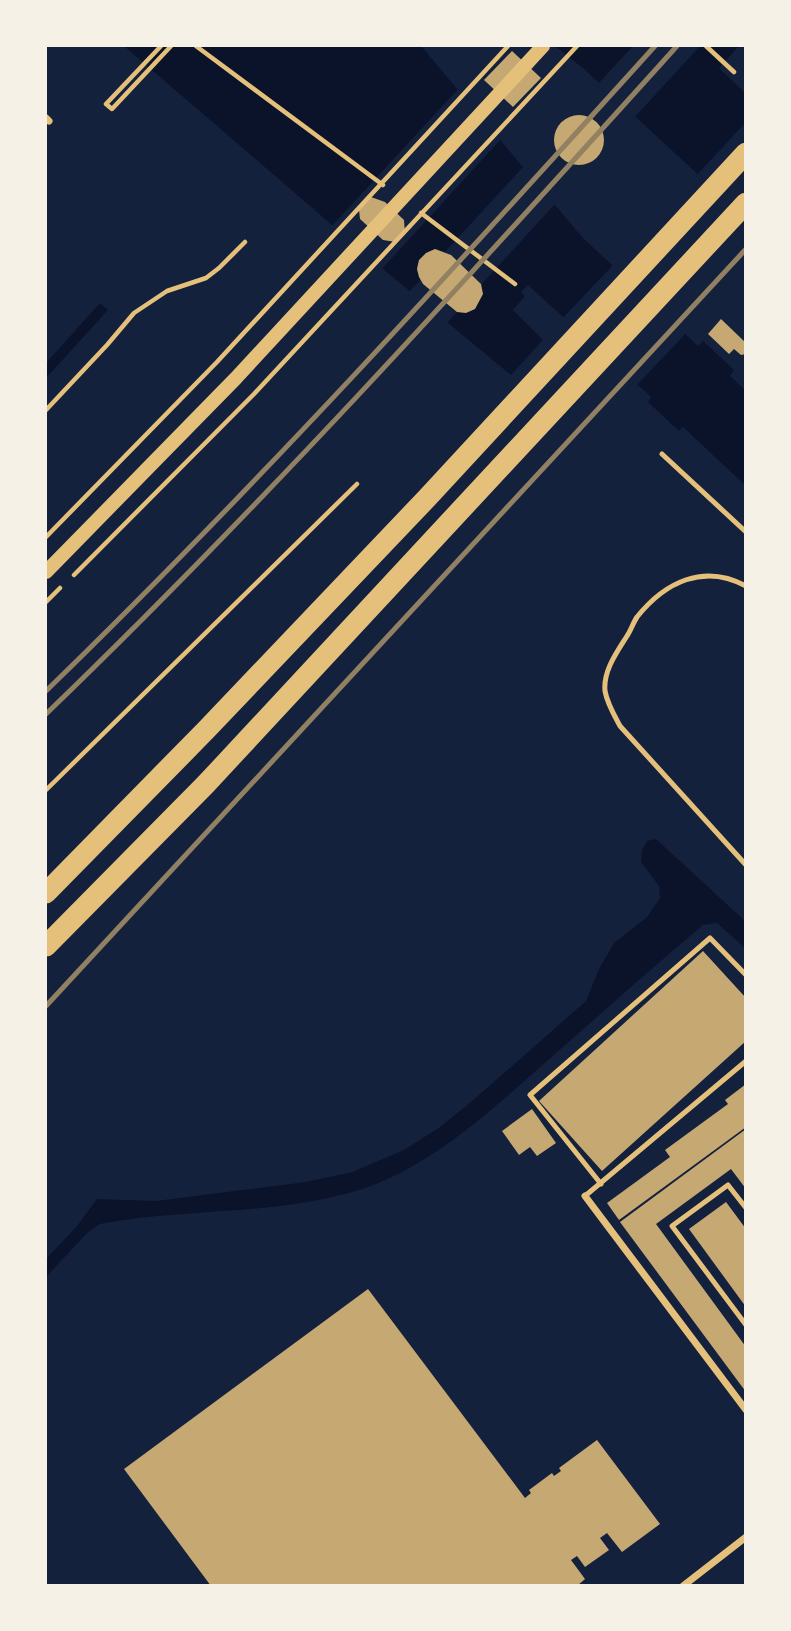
<svg xmlns="http://www.w3.org/2000/svg" width="791" height="1631" viewBox="0 0 791 1631" font-family="Ubuntu,sans-serif">
<style>
.water{fill:#0b132b;fill-rule:evenodd}
.pier{fill:#14213d}
.building{fill:#c6a872}
.lines{fill:none;stroke-linecap:round;stroke-linejoin:round}
.path{stroke:#e5c07b;stroke-width:4.5}
.service{stroke:#e5c07b;stroke-width:5}
.minor{stroke:#e5c07b;stroke-width:7}
.secondary{stroke:#e5c07b;stroke-width:14}
.motorway{stroke:#e5c07b;stroke-width:21}
.rail{stroke:#918062;stroke-width:5}
</style>
<rect width="100%" height="100%" fill="#14213d"/>
<path class="water" d="M124,46H421L582,237L698,346L703,341L734,370L730,376L745,390V485L683,427L679,431L648,402L651,397L528,285L521,292L525,296L513,310L543,340L511,375L389,274ZM435,249C454,251 479,276 483,294L475,309C470,311 465,314 459,312C452,310 446,303 441,299C423,284 400,263 435,249Z
M555,46H739L719,68L745,93V218L584,69Z
M100,303L108,310L46,378V363Z
M656,839L745,921V948L717,923L703,925C653,967 604,1011 555,1054C498,1104 431,1169 356,1191C270,1216 185,1208 100,1224L88,1232L46,1277V1259L77,1226L97,1199L156,1201L306,1182L352,1172L404,1150L440,1127L471,1102L586,1001L599,969L614,943L647,917L660,898L659,886L641,862L642,850L647,841Z"/>
<path class="pier" d="M633,46H700L633,119L597,85Z
M460,87L502,138L380,271L330,228Z
M746,122V221L696,176Z
M525,165L556,203L478,288L443,254Z
M615,263L688,331L635,387L561,320Z
M423,277L460,309L445,325L407,294Z"/>
<path class="building" d="M512,51L541,78L513,107L484,80Z
M554 140a25 25 0 1 1 50 0a25 25 0 1 1-50 0Z
M371,197L385,202L404,220L405,234L396,242L383,240L360,219L359,210Z
M435,249L451,255L481,284L483,294L475,309L466,313L457,312L423,284L419,277L417,269L419,260L426,253Z
M721,319L746,343V354L741,355L734,349L729,354L708,334Z
M703,951L746,998V1041L602,1171L539,1101Z
M746,1084V1127L619,1220L607,1203L670,1157L665,1150L728,1104L725,1100Z
M532,1109L556,1143L537,1156L530,1147L519,1155L502,1131Z
M746,1129V1189L731,1169L656,1224L746,1347V1392L620,1222Z
M726,1202L746,1229V1307L689,1229Z
M368,1289L525,1498L531,1493L529,1490L552,1473L554,1476L561,1471L559,1468L597,1440L660,1524L622,1552L607,1533L600,1538L609,1550L585,1567L577,1556L571,1560L585,1579L577,1586H211L124,1469Z"/>
<g class="lines">
<path class="path" d="M161,46L106,104L112,109L171,46
M196,46L383,185
M706,46L734,72
M421,213L515,284
M46,410L107,345L134,313L167,291L206,278L219,268L245,242
M46,537L217,362L508,46
M74,575L254,394L577,46
M46,602L60,588
M46,790L357,484"/>
<path class="service" d="M662,454L746,532
M746,586C704,563 665,582 637,617C633,623 631,630 627,636C617,652 603,671 605,691C607,703 614,715 620,726L746,865
M601,1184L530,1095L710,938L746,975
M585,1196L746,1061
M746,1208L728,1185L672,1226L746,1325"/>
<path class="minor" d="M46,118L49,121
M585,1196L746,1410
M683,1586L746,1537"/>
<path class="secondary" d="M46,572L236,378L543,46"/>
<path class="motorway" d="M46,893L206,730L427,498L746,153
M46,946L206,784L746,203"/>
<path class="rail" d="M46,691C258,485 457,265 655,46
M46,714C266,502 472,273 677,46
M46,1006L746,249"/>
</g>
<rect width="791" height="1631" fill="none" stroke="#f6f1e7" stroke-width="94"/>
</svg>
